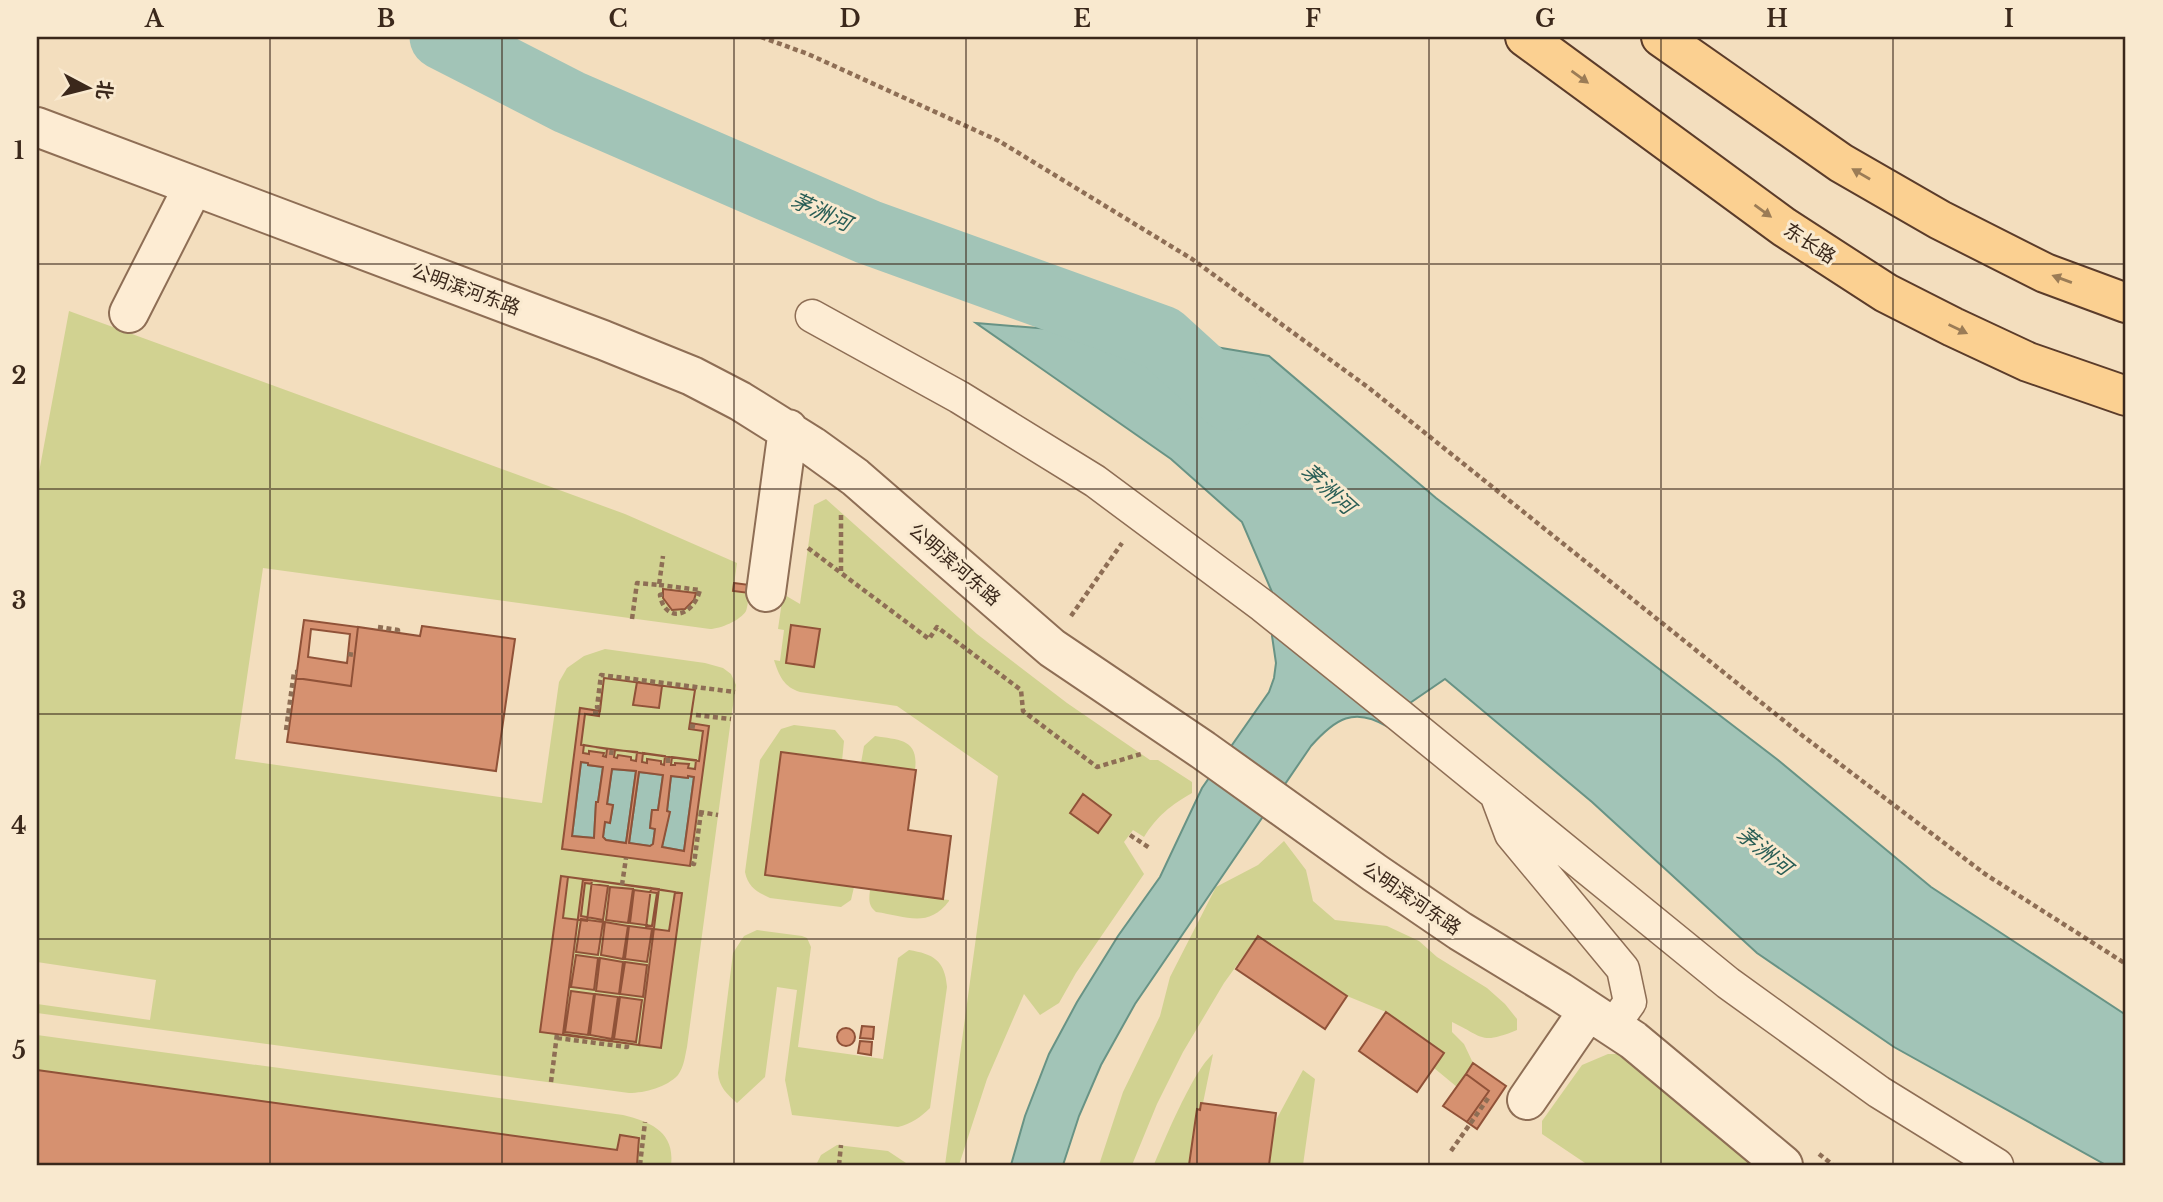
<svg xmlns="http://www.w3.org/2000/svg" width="2163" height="1202" viewBox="0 0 2163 1202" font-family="'Libre Baskerville','Noto Sans SC',serif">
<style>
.green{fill:#d1d291}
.water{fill:#a2c4b7;stroke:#689385;stroke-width:2}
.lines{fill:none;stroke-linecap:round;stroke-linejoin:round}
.river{stroke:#a2c4b7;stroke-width:65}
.building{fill:#d69170;stroke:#905238;stroke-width:2;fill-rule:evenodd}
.pedestrian-casing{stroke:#8e6e55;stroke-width:35}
.tertiary-casing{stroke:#8e6e55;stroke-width:42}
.primary-casing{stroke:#5b3c2a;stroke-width:42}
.path{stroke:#8e6e55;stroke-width:4.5;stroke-dasharray:5 3.5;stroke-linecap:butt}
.pedestrian{stroke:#fdecd3;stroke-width:32}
.tertiary{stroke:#fdecd3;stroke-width:38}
.primary{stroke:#fbd091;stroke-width:38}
.oneway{fill:#9b7c56}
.grid{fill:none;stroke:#3b281b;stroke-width:2;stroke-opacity:0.55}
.labels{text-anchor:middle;stroke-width:6;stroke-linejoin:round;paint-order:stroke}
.street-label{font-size:19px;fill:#3b281b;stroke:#f9e9cf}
.water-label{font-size:21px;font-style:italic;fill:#285d55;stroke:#f9e9cf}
.neatline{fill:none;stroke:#3b281b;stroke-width:2.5}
.grid-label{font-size:23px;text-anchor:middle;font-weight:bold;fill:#3b281b}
</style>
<rect width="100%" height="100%" fill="#f3debe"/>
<path class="green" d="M69,311L625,514L737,563L733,591L749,593C748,598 748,606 746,611C741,620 720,629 710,629L263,568L235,759L542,803L559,682L567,668L584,656L605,649L705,663L723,668L731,674L736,685L731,719L687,1047C685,1056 684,1067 678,1075C667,1087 645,1093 629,1093L37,1013V1004L150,1020L156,980L37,962V483Z
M826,499L977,634L1067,703L1150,760H1158L1192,782V793C1171,805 1157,816 1144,837L1133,830L1124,842L1144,874L1076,973L1059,1003L1040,1015L1024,994L987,1079L959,1165H945L998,776L897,706L800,692C784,687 779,676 774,660L780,661L784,630L778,629L783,594L800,604L814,505Z
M794,725L835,730L844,741L842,761L781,752L765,875L854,887L851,900L841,907L770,898C757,892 748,887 745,872L760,760L781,729Z
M875,736C900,740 919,739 915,770L861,763L864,746Z
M1284,841L1306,870L1313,901L1335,920L1387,926L1419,941L1437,957L1487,988L1505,1004L1517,1019V1030C1480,1045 1484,1037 1452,1022V1032L1464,1044L1473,1063L1457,1087L1434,1068L1444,1053L1386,1012L1347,996L1258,936L1224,983L1183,1052L1157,1104L1132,1165H1099L1123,1092L1160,1016L1170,977L1216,887L1258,865Z
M870,890L949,900V901C928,929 906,916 876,912C868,906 869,899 870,890Z
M757,930L802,936L807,938L811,947L798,1047L883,1059L898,958L909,950C933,954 945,960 947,987L930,1108C921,1117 911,1124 898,1127L792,1115L785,1080L797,990L777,987L765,1077L737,1103C727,1094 719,1087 718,1073L733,953L744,936Z
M37,1035L623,1115C651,1122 675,1132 671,1165H37Z
M1213,1054L1203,1103H1201L1200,1110H1197L1189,1165H1154C1164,1141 1194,1069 1213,1054Z
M1608,1054H1620L1754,1165H1588L1542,1134V1121L1582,1065Z
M1303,1070L1315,1079L1303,1165H1269L1275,1122Z
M837,1145L888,1151L909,1165H816L821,1155Z"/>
<path class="water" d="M976,323L1162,338L1269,356L1436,498L1778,760L1931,887L2126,1015V1165H2106L1894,1047L1757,953L1592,802L1445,679L1410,703L1388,727C1354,706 1335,719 1311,746L1135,1004L1101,1065L1079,1116L1063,1165H1011L1025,1116L1049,1054L1077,1002L1118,936L1160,877L1202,788L1269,692L1274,678L1276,663L1272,636V592L1242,522L1171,459Z
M581,762L588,763V765L603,767L598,802L596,803L594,838L572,836Z
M612,769L636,771L626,843L606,840L603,837L605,822H610L613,805L607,804Z
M639,772L663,775L658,810H652L650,827L655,829L653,844L650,846L629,843Z
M671,776L687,778L688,776L694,777L684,851L662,847L669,812L667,811Z"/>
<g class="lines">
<path class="river" d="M442,37L569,102L868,232L1162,338L1228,398"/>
</g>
<path class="building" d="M734,583L750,585L749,593L733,591Z
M663,589L696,593L694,600L685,609L672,610L663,598Z
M304,620L358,627L351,686L296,678Z
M791,625L820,629L814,667L786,663Z
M422,626L515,639L496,771L287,742L296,678L351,686L358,627L420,636Z
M311,629L350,634L347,663L308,657Z
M604,678L695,690L690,723L709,726L690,866L562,849L580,708L600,711ZM584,745L607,749L606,757L603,756L604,753L589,751V754L583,753ZM615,750L637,752L636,761L631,760V757L618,755L617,758L614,757ZM643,753L665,756L664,765L661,764V761L647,759V763L642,762ZM672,757L696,760L695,769L688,768L689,764L675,763V765H671ZM581,762L588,763V765L603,767L598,802H596L594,838L572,836ZM612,769L636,771L626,843L606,840L603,837L605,822L610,823L613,805L607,804ZM639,772L663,775L658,810H652L650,828L655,829L653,844L650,846L629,843ZM671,776L688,778V776L694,777L684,851L662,847L670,812L667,811Z
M604,678L695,690L689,729L703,731L699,761L581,745L585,714L599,716Z
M637,682L662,686L659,708L633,705Z
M781,752L916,770L908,830L951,836L943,899L765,875Z
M1083,794L1111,815L1098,833L1070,813Z
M561,876L682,893L661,1048L540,1032Z
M568,877L592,880L587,921L563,918Z
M583,879L659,889L639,1045L563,1034ZM585,883L608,886L603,920L581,916ZM610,887L633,889L628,923L606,920ZM634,890L657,893L652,926L630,923ZM581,919L603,922L598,955L576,952ZM605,922L628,926L623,959L601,955ZM629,926L652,929L647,962L625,959ZM576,955L598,958L594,990L571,987ZM600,958L623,962L619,994L596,991ZM625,962L647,965L643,997L620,994ZM571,991L594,994L588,1035L565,1032ZM595,994L618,997L612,1039L590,1035ZM620,997L642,1000L636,1042L614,1039Z
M651,888L675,892L669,931L646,928Z
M1258,936L1347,996L1325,1029L1236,969Z
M1386,1012L1444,1053L1417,1092L1359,1051Z
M862,1026L874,1027L873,1039L860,1038Z
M837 1037a9 9 0 1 1 18 0a9 9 0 1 1-18 0Z
M860,1041L872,1042L871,1055L858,1053Z
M1473,1063L1506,1086L1477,1129L1467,1122L1489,1091L1466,1074Z
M37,1070L617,1150L620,1135L639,1138L637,1165H37Z
M1466,1074L1489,1091L1467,1122L1443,1106Z
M1201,1103L1276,1113L1269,1165H1189L1197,1109L1200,1110Z"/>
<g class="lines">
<g class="pedestrian-casing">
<path id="pedestrian" d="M812,316L959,397L1095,481L1263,606L1399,715L1728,983L1879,1092L1997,1165
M1496,794L1511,834L1623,969L1630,1002L1612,1027"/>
</g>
<g class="tertiary-casing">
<path id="tertiary" d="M37,127L603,340L692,376L740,401L812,446L855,477L1052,648L1203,750L1375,873L1460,931L1560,992L1633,1040L1783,1165
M129,313L193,187
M766,592L788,429
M1527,1100L1588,1011"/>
</g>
<g class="primary-casing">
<path id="primary" d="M1525,37L1784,227L1886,293L1953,327L2028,362L2126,396
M1661,37L1841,163L1940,220L2045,273L2126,303"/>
</g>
<path class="path" d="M761,37L808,54L999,141L1192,259L1369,388L1803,736L1985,874L2126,964
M841,515V573L929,639L937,627L1021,690L1023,711L1097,767L1141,754
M808,548L841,573
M659,585L700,590C693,617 665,624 660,595L663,594
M1071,616L1122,543
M632,619L637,583L659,585L663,556
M378,627L398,630V633
M348,654L355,655
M600,708L597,707L601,675L735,692
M593,713H600
M696,715L731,719
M690,726L696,727
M286,730L294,672H297
M611,755L612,749
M668,763V756
M699,812L718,815
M1130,835L1151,849
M691,863L694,864L701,812
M622,885L626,858
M557,1038L627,1047V1043
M551,1082L557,1034
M1451,1151L1489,1097
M1819,1154L1833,1165
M640,1165L645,1122
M839,1165L841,1145"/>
<use href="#pedestrian" class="pedestrian"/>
<use href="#tertiary" class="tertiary"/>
<use href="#primary" class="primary"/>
</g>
<defs><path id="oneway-solid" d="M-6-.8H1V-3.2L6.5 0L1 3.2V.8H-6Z" transform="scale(1.75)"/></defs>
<g class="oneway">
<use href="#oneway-solid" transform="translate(1580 77) rotate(36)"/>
<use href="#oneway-solid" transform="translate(1861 174) rotate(-150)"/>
<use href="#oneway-solid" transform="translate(1763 211) rotate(36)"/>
<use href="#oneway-solid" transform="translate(2062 279) rotate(-160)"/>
<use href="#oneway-solid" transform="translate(1958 329) rotate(26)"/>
</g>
<path class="grid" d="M270,37V1165M502,37V1165M734,37V1165M966,37V1165M1197,37V1165M1429,37V1165M1661,37V1165M1893,37V1165M37,264H2126M37,489H2126M37,714H2126M37,939H2126"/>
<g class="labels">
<g class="street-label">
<text transform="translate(1810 243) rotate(33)" y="7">东长路</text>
<text transform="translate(466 289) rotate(20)" y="7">公明滨河东路</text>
<text transform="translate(955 564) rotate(41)" y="7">公明滨河东路</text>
<text transform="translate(1412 898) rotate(34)" y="7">公明滨河东路</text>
</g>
<g class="water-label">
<text transform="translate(821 212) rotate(24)" y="7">茅洲河</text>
<text transform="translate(1328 489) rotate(42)" y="7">茅洲河</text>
<text transform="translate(1764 851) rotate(39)" y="7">茅洲河</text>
</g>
</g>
<rect width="2163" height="1202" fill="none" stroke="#f9e9cf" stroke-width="77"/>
<g transform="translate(88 88) rotate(97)" stroke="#f9e9cf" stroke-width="5" paint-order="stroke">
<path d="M0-5L12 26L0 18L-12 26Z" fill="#3b281b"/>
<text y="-10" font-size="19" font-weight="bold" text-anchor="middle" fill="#3b281b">北</text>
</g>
<rect x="38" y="38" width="2086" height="1126" class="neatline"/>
<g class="grid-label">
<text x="154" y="27">A</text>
<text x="386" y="27">B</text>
<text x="618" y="27">C</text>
<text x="850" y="27">D</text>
<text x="1082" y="27">E</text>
<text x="1313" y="27">F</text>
<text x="1545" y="27">G</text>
<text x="1777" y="27">H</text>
<text x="2009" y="27">I</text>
<text x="19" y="159">1</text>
<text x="19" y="384">2</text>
<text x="19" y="609">3</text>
<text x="19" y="834">4</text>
<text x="19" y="1059">5</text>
</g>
</svg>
